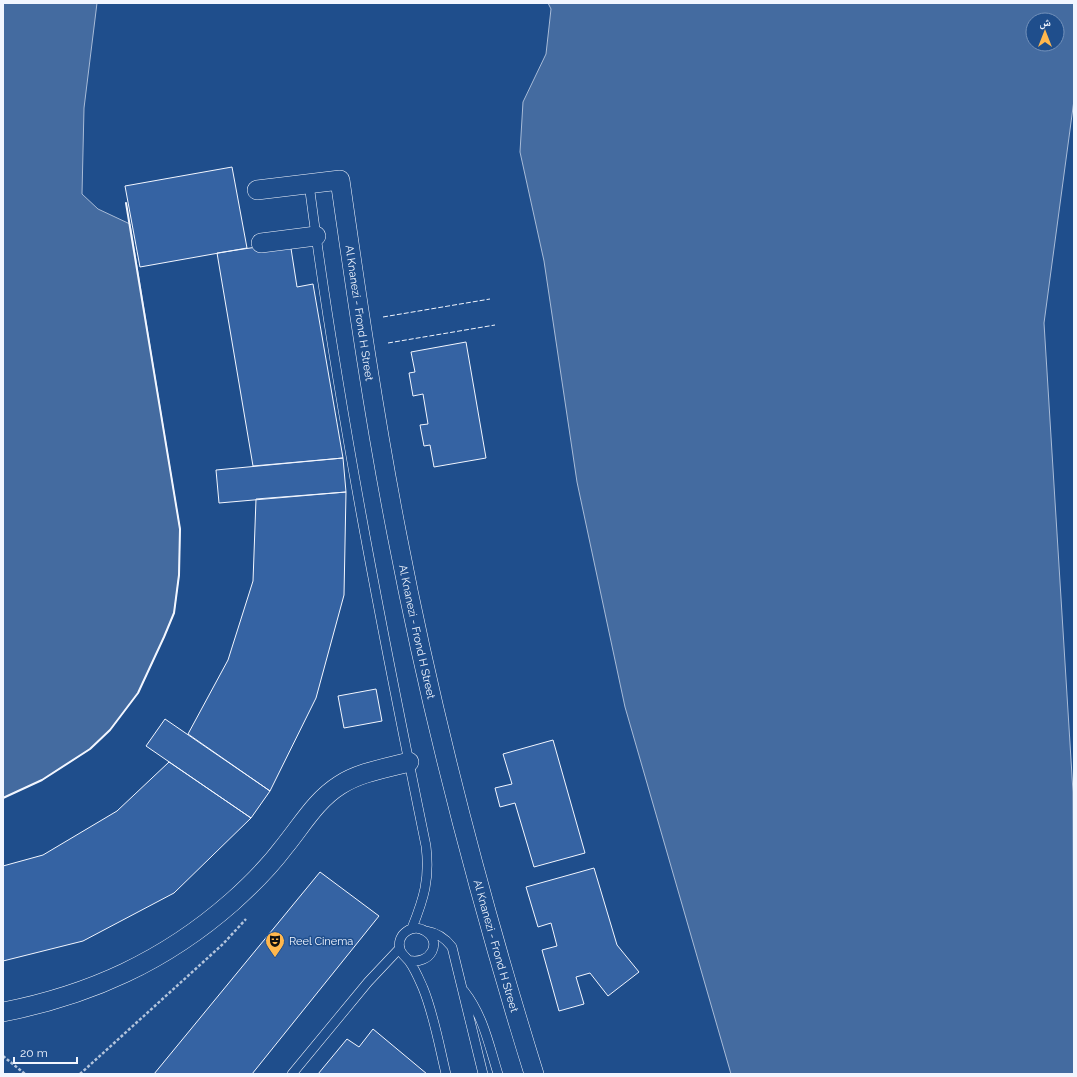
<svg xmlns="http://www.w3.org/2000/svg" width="1077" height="1077" viewBox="0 0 1077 1077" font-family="Raleway,'Noto Naskh Arabic',sans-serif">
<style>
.water{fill:#446ba0;stroke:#a8bbd7;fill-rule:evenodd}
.building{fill:#3563a3;stroke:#f2f6ff}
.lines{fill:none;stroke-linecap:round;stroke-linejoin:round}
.service-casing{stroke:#f2f6ff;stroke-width:10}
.minor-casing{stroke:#f2f6ff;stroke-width:20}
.path{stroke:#b3c4dc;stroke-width:2.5;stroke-dasharray:3 2;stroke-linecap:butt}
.service{stroke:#1f4e8c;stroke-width:9}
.minor{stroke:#1f4e8c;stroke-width:19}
.fence{stroke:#f2f6ff;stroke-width:1;stroke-dasharray:5 2;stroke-linecap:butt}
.wall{stroke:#f2f6ff;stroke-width:2}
.labels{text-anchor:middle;stroke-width:3;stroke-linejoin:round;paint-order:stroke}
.street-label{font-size:11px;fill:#f2f6ff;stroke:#1f4e8c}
.poi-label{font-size:11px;fill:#f2f6ff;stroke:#1f4e8c;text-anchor:start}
</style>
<rect width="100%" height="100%" fill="#1f4e8c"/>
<path class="water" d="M3,3H97L84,108L82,194L98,209L130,224L180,529L179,575L174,613L164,637L138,693L110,730L90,749L42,780L3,798Z
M548,3H1074V100L1044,323L1073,792L1074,1074H731L625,707L577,482L544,261L520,152L523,102L546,54L551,9ZM1033,20H1057V44H1033Z"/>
<path class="building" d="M232,167L247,248L140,267L125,186Z
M290,242L297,287L313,284L343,458L253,466L217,253Z
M466,342L486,458L434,467L430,445L424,446L420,425L428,424L423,394L413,396L409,373L415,372L411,352Z
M343,458L346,492L219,503L216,470Z
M346,492L344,595L316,698L270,791L188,734L228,660L253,581L256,499Z
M376,689L382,721L344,728L338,696Z
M165,719L270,791L251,818L146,746Z
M553,740L585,853L534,867L515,803L500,807L495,788L512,784L503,754Z
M169,762L251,818L174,893L83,941L3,961V866L43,855L117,811Z
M594,868L617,945L639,972L608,996L590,973L576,977L584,1004L559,1011L542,950L557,946L551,923L538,927L526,887Z
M320,872L379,916L252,1074H154Z
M373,1029L427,1074H318L347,1039L359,1047Z"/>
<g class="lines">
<g class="service-casing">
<path id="service" d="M309,184C338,406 381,626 426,846C430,879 424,898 412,928
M426,931C438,933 445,938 452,947L483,1074
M408,960C431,966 443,941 425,931C413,923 396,934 400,949C401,954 406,957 409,961C415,969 419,979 423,988C434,1015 439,1045 446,1074
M464,991C483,1015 489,1045 498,1074
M292,1074L368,982L400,948"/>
</g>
<g class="minor-casing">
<g id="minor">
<path id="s1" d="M257,190L340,180C357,299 374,417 397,535C432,717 479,897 534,1074"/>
<path d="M261,243L316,236"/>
<path d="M3,1012C90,995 165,961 232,902C251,885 269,867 284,847C302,825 316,800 340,785C360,772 387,768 409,762"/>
</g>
</g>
<path class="path" d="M3,1056L25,1074
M80,1074L223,944L246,919"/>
<use href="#service" class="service"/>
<use href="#minor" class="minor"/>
<path class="fence" d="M383,317L490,299
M388,343L495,325"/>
<path class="wall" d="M3,798L42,780L90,749L110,730L138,693L164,637L174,613L179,575L180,529L126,203"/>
</g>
<defs>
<g id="theatre-pin" transform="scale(1)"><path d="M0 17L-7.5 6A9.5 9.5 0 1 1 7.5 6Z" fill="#ffb74d" stroke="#1f4e8c"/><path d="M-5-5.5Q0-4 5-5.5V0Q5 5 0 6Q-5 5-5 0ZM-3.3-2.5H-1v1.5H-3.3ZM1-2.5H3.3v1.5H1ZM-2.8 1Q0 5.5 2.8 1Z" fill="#111"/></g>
</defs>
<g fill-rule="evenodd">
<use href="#theatre-pin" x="275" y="941"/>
</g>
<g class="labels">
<g class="street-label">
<text dy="4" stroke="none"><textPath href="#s1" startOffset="218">Al Knanezi - Frond H Street</textPath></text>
<text dy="4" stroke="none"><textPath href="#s1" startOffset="542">Al Knanezi - Frond H Street</textPath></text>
<text dy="4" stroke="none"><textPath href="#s1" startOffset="866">Al Knanezi - Frond H Street</textPath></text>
</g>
<g class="poi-label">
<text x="289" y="945">Reel Cinema</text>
</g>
</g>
<rect width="1077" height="1077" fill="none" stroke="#f2f6ff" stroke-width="8"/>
<g transform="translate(1045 32)"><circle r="19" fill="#1f4e8c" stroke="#7391ba"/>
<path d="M0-3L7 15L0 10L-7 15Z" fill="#ffb74d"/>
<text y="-6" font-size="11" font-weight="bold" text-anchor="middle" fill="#f2f6ff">ش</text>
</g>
<path d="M14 1057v6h63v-6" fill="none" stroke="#f2f6ff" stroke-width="2"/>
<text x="20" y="1057" font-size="12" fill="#f2f6ff" stroke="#1f4e8c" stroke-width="3" paint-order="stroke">20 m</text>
</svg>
